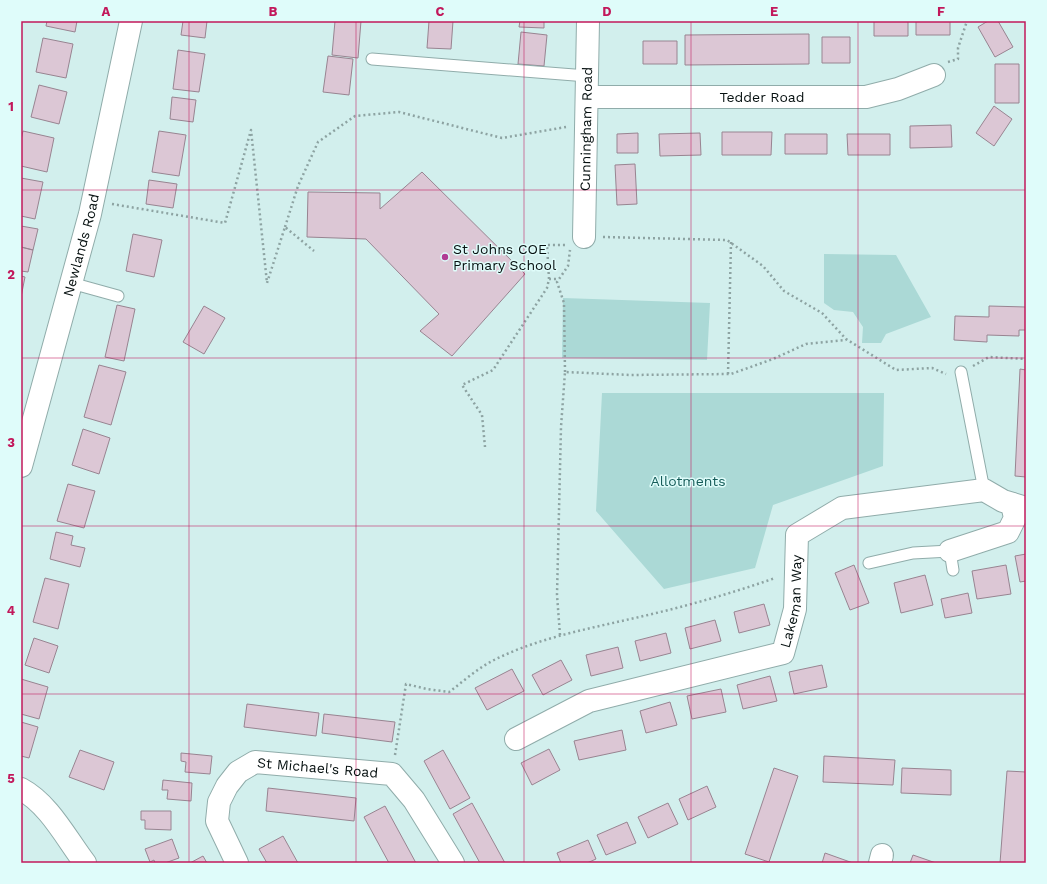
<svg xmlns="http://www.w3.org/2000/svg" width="1047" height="884" viewBox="0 0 1047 884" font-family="'Work Sans',sans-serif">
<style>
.green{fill:#abd9d6}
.building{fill:#dcc7d5;stroke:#988491}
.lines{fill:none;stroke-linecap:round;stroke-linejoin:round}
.service-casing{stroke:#90acaa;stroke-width:13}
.minor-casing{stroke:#90acaa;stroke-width:24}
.path{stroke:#8da3a2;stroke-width:2.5;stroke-dasharray:2 3;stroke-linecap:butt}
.service{stroke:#fff;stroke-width:11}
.minor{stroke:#fff;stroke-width:22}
.grid{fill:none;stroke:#c2185b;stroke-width:1;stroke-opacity:0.55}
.poi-dot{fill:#b13c94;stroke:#dffcfa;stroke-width:1.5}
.labels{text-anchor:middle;stroke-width:3;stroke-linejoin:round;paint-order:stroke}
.street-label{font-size:14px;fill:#061010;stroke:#dffcfa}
.poi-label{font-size:14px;fill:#061010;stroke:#dffcfa;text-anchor:start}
.park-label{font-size:14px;fill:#155c59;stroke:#dffcfa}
.neatline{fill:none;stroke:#c2185b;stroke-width:1.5}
.grid-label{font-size:13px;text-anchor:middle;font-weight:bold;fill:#c2185b}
</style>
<rect width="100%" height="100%" fill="#d2efed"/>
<path class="green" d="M824,254L896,255L931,317L886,334L881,343H862L863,327L853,312L834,310L824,303Z
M563,298L710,303L707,360L562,358Z
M602,393H884L883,466L773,505L755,568L664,589L596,511Z"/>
<path class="building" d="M47,21H77L75,32L46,26Z
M183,21H207L205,38L181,35Z
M335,21H361L358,58L332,55Z
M429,21H453L451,49L427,48Z
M520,21H544V28L519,27Z
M874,21H908V36H874Z
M916,21H950V35H916Z
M988,21H998L1013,47L995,57L978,27Z
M521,32L547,35L544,66L518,64Z
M809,34V64L685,65V35Z
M822,37H850V63H822Z
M43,38L73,44L66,78L36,72Z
M643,41H677V64H643Z
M178,50L205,54L199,92L173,89Z
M328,56L353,59L349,95L323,92Z
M995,64H1019V103H995Z
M39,85L67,92L59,124L31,117Z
M172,97L196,100L193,122L170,119Z
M994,106L1012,119L994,146L976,133Z
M951,125L952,147L910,148V126Z
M23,131L54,138L47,172L21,166V140Z
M159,131L186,135L179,176L152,172Z
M722,132H772L771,155H722Z
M638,133V153H617V134Z
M700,133L701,155L660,156L659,134Z
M785,134H827V154H785Z
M847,134H890V155H848Z
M635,164L637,204L617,205L615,165Z
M422,172L525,274L452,356L420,331L439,314L366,239L307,237L308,192L380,193V209Z
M21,178L43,182L35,219L21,216Z
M149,180L177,184L173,208L146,204Z
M21,226L38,229L33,250L21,247Z
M133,234L162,240L154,277L126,271Z
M21,247L33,250L28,272L21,271Z
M21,276L25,277L21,297Z
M117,305L135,309L124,361L105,357Z
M204,306L225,318L204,354L183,342Z
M989,306L1026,307V330H1019V336L987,335V342L954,340L955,316L989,317Z
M99,365L126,372L111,425L84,417Z
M1020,369L1026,370V477L1015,476Z
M83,429L110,438L99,474L72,465Z
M68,484L95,491L84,528L57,521Z
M56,532L73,536L71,545L85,548L80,567L50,559Z
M1026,554V581L1020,582L1015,556Z
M854,565L869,603L850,610L835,573Z
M1006,565L1011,594L977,599L972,571Z
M925,575L933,605L901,613L894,583Z
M45,578L69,584L58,629L33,622Z
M968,593L972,613L945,618L941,599Z
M764,604L770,625L739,633L734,612Z
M715,620L721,641L690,649L685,628Z
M666,633L671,653L640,661L635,641Z
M34,638L58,646L49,673L25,665Z
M618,647L623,668L591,676L586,655Z
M561,660L572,680L543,695L532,675Z
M822,665L827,687L794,694L789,672Z
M512,669L524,691L487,710L475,688Z
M770,676L777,701L743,709L737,685Z
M21,679L48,687L39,719L21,714Z
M721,689L726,712L692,719L687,696Z
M670,702L677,725L646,733L640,711Z
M247,704L319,713L316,736L244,727Z
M324,714L395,722L392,742L322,733Z
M21,722L38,727L29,758L21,756Z
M622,730L626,750L579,760L574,741Z
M549,749L560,770L532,785L521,763Z
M80,750L114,762L104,790L69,777Z
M443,750L470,798L450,809L424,761Z
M181,753L212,756L210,774L185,772L186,762L181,761Z
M824,756L895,760L893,785L823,782Z
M774,768L798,776L769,862L745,854Z
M902,768L951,770V795L901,793Z
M1007,771L1026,772V863H1000Z
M163,780L192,783L191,801L167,799L168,790H162Z
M707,786L716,807L688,820L679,799Z
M268,788L356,798L354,821L266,811Z
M472,803L505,863H480L453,814Z
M668,803L678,824L648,838L638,817Z
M385,806L416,863H389L364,817Z
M141,811H171V830L145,829V820H141Z
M627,822L636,843L606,855L597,835Z
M283,836L298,863H267L259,849Z
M172,839L179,858L165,863H155L154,860L150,862L145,849Z
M588,840L596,859L587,863H561L557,853Z
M825,853L853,863H822Z
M913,855L936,863H910Z
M203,856L207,863H190Z"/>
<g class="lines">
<g class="service-casing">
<path id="service" d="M372,59L587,76
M71,283L118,296
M961,372L984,490
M869,563L913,553L950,551L953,570"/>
</g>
<g class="minor-casing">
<g id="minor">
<path id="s1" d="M587,97H866L898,89L934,75"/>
<path id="s2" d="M584,237L588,21"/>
<path id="s3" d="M21,466L90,214L131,21"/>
<path d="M950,551L1008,532L1015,518L1012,504"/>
<path id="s4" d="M516,739L589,701L783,653L795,609L797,535L842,508L984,490L1003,501L1026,508"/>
<path d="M21,789C49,804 66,838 85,863"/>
<path id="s5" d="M237,863L217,821L219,802L227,786L238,772L255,762L392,774L414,800L453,863"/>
<path d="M880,863L882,855"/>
</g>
</g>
<path class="path" d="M948,62L958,59V48L967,21
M112,204L225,223L251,130L267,283L285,227L314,251
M285,227L298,186L318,142L355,116L399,112L502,138L566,127
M603,237L727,240L763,266L784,291L822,313L846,339L896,370L932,368L946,374
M549,279L547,245H566
M973,366L989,357L1026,359
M565,372L564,303L557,282L568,266L570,250
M728,374L731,242
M485,447L482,415L462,385L493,370L547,288L549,279H559
M560,635L557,595L561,427L565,372L631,375L731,374L773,359L806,344L846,340
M395,755L406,684L427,689L449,692C464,681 479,667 496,659C537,639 582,630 626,620C676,609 727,595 775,578"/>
<use href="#service" class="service"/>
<use href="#minor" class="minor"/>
</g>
<path class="grid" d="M189,21V863M356,21V863M524,21V863M691,21V863M858,21V863M21,190H1026M21,358H1026M21,526H1026M21,694H1026"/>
<circle class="poi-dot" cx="445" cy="257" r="4"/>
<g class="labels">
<g class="street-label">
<text dy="5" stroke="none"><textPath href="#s1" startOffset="175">Tedder Road</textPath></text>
<text dy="5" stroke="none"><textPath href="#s2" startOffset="108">Cunningham Road</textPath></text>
<text dy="5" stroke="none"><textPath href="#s3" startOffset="229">Newlands Road</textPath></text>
<text dy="5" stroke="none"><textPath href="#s4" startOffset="335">Lakeman Way</textPath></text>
<text dy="5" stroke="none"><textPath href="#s5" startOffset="184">St Michael's Road</textPath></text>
</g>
<g class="poi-label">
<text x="453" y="254">St Johns COE<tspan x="453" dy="16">Primary School</tspan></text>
</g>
<g class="park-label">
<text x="688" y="486">Allotments</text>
</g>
</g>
<rect width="1047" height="884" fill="none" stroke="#dffcfa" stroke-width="44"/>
<rect x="22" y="22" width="1003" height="840" class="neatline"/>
<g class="grid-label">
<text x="106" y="16">A</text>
<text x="273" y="16">B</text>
<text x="440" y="16">C</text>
<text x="607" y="16">D</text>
<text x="774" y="16">E</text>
<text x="941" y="16">F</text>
<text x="11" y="111">1</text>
<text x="11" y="279">2</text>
<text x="11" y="447">3</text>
<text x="11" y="615">4</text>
<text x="11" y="783">5</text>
</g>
</svg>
